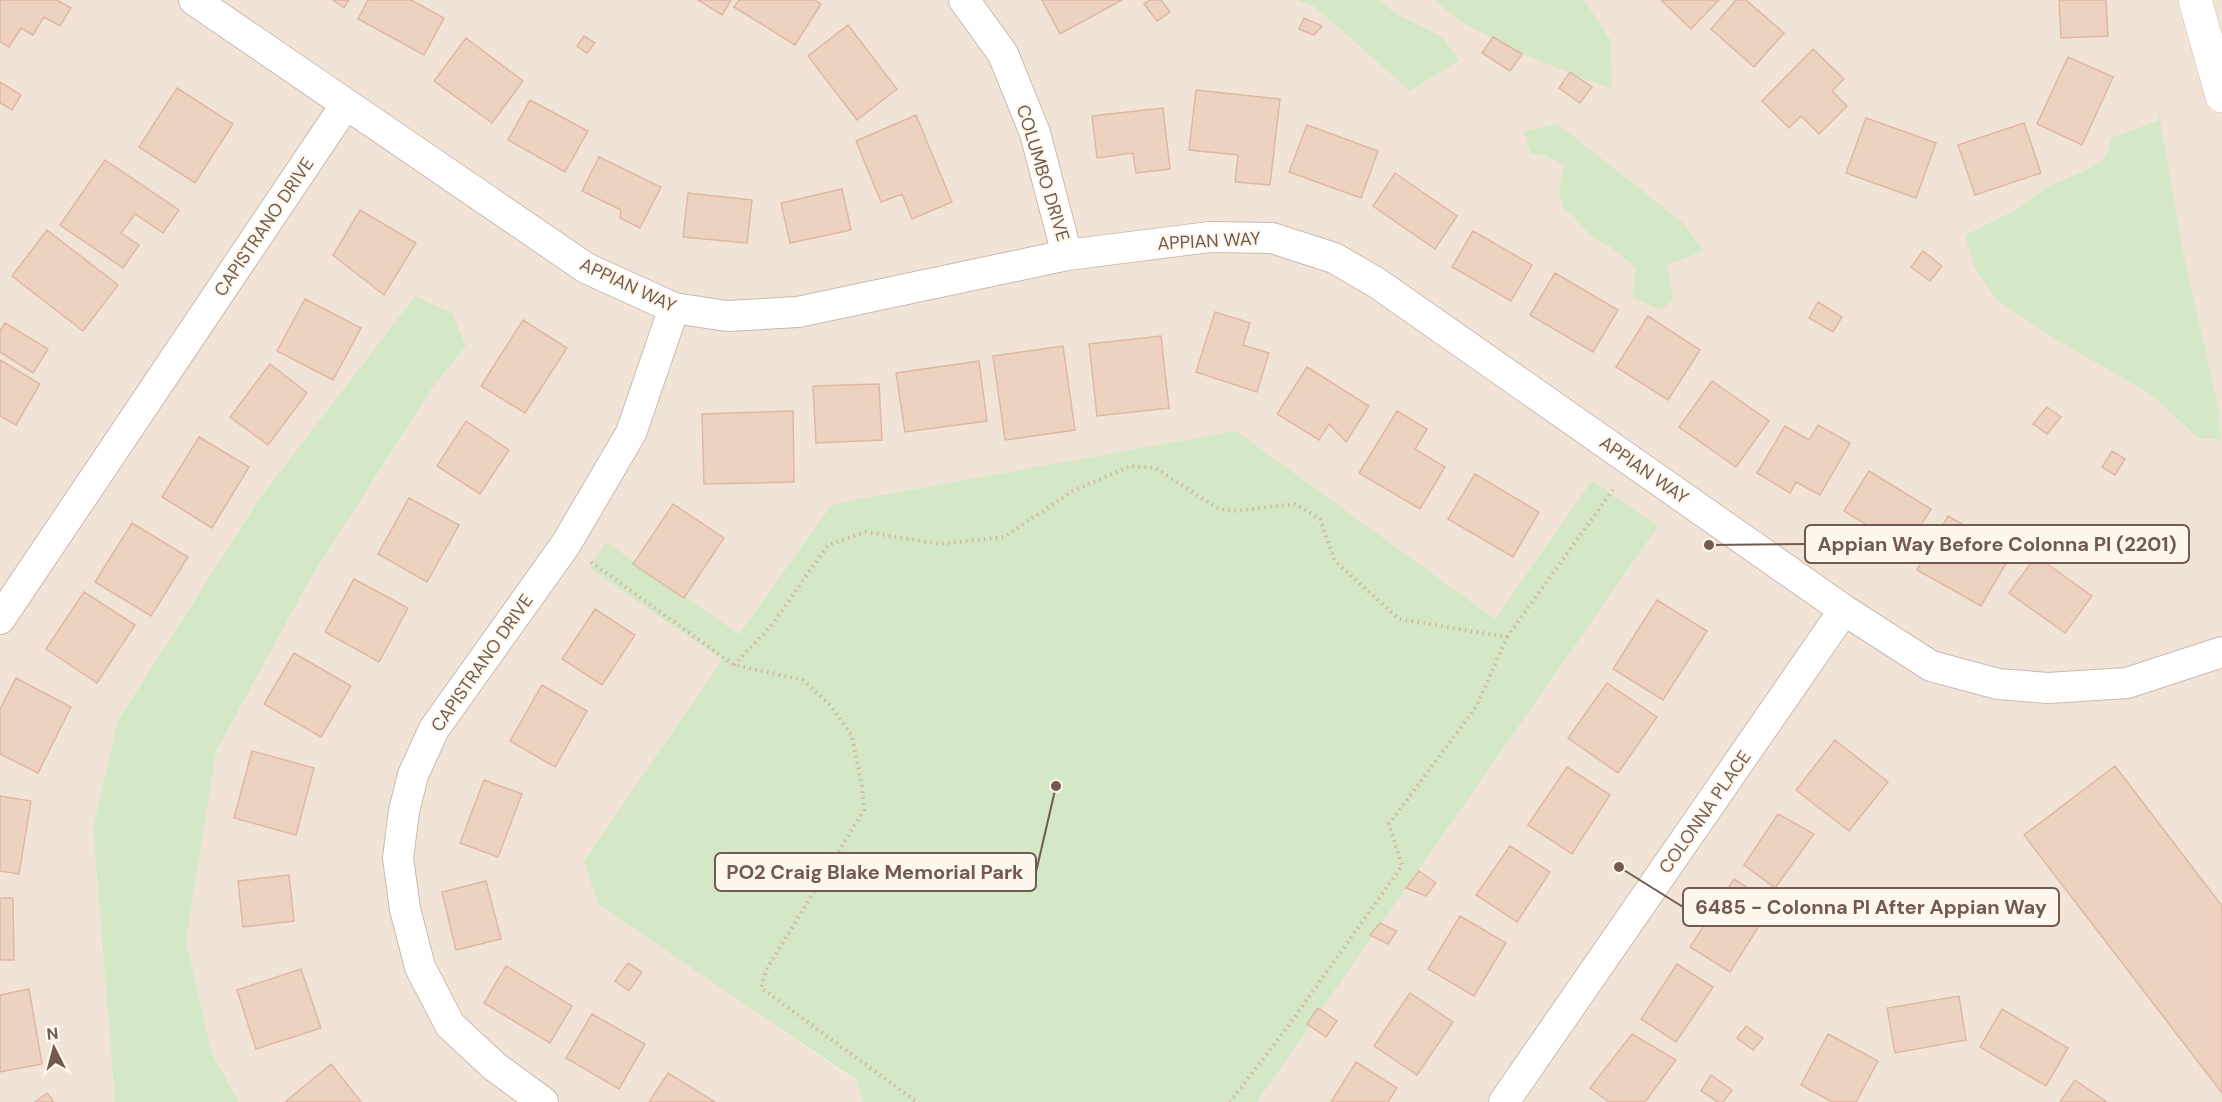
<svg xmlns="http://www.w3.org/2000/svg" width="2222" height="1102" viewBox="0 0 2222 1102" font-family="'DM Sans',sans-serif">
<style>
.residential{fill:#f1e4d6;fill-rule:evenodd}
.green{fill:#d4e7c6}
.building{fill:#edd2c1;stroke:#deb8a3;stroke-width:1.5}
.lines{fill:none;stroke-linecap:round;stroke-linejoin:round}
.street-casing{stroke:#cbbaae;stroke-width:32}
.secondary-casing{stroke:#d0bcaf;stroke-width:34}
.path{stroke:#d2b5a4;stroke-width:4;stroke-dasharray:1.5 4.5;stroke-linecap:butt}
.street{stroke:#fff;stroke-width:30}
.secondary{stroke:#fff;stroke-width:33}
.labels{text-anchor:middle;stroke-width:4.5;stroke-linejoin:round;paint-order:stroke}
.street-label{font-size:18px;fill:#725a4e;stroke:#fdf7ed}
.leader{fill:none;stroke:#725a4e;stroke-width:2}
.callout-dot{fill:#725a4e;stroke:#fdf7ed;stroke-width:2}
.callout{fill:#fdf7ed;stroke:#725a4e;stroke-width:2}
.callout-label{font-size:20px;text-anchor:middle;font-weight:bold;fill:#725a4e}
</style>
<rect width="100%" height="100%" fill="#faf2e7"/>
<path class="residential" d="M0,0H1296L1314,6L1410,91L1460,60L1441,36L1395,13L1379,0H2222V1102H1257L1657,526L1592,480L1495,619L1236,432L832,504L739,634L606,543L589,568L722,660L598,903L856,1081L863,1102H239L212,1053L186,942L216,752L312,576L433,387L466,346L415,296L259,499L118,720L93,827L115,1102H0ZM2159,121L2184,255L2219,410L2220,439H2199L2152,395L2109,369L1965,235L2019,208L2050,185L2087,170L2105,158L2112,137ZM1525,131L1704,251L1667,265L1636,268L1611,247L1592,237L1571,214L1562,207L1559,188L1566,165L1546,156L1530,153Z"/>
<path class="green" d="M1296,0H1379L1395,13L1441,36L1460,60L1410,91L1314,6Z
M1434,0H1584L1611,41L1612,89L1522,54L1463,23Z
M2158,110L2184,255L2219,410L2221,439H2199L2152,395L2047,334L1996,299L1974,267L1965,235L2019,208L2050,185L2087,170L2105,158L2112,137L2158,121Z
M1558,124L1683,223L1704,251L1667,265L1673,300L1660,310L1632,297L1636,268L1611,247L1592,237L1571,214L1562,207L1559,188L1565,165L1546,156L1530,153L1524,131Z
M415,296L452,313L466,346L433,387L312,576L216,752L186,942L212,1053L239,1102H115L93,827L118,720L259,499Z
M1236,431L1495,619L1592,480L1658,526L1257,1102H863L856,1080L598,904L584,861L722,660L589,568L606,542L739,634L832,504Z"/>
<path class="building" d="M0,0H57L71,8L60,26L44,17L33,35L21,28L9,47L0,42Z
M333,0H349L344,8Z
M368,0H411L444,18L424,55L358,19Z
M698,0H731L722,15Z
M739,0H815L821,4L795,45L734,7Z
M1042,0H1122L1060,34Z
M1150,0H1161L1170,12L1157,21L1144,4Z
M1661,0H1719L1691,29Z
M1736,0H1746L1784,33L1754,67L1711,29Z
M2059,0H2106L2108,36L2061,38Z
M1304,18L1322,26L1314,35L1299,29Z
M848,25L897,89L857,120L808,56Z
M584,36L595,43L587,53L577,46Z
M1493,37L1522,54L1510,71L1482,53Z
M466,38L523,81L492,123L434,81Z
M1813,49L1844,79L1832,91L1847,106L1819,134L1801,116L1789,128L1762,101Z
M2068,57L2113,77L2082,145L2037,124Z
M1570,72L1592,87L1580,103L1559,88Z
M0,82L21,95L12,110L0,103Z
M177,88L233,124L195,183L139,147Z
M1196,90L1280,99L1270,185L1235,182L1238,155L1189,150Z
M530,100L588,131L565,172L508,140Z
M1163,108L1170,169L1136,173L1133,153L1097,158L1092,116Z
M916,115L952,202L912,219L902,194L881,202L856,141Z
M1866,118L1936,143L1916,198L1846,173Z
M2024,123L2041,173L1975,195L1958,145Z
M1307,125L1378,151L1361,198L1289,172Z
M599,157L661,187L640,228L620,218L621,210L582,191Z
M105,160L179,210L163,233L135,214L121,233L139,245L123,268L60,225Z
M1395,173L1457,216L1435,249L1373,206Z
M842,189L851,230L790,243L781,203Z
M688,193L752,200L747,243L683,237Z
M360,210L416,243L384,295L333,255Z
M47,230L118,285L83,331L12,276Z
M1473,231L1532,265L1511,301L1452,267Z
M1923,251L1942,266L1930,281L1911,267Z
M1555,273L1618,310L1593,352L1530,315Z
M305,299L361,328L333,380L277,351Z
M1818,302L1842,317L1833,332L1809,318Z
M1215,312L1250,323L1243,345L1269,353L1257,392L1196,372Z
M1648,316L1700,350L1668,400L1616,367Z
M523,320L567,348L525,413L481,386Z
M5,323L48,349L33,373L0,352V331Z
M1161,336L1169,408L1097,416L1089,344Z
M1063,346L1075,430L1005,440L993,356Z
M0,360L40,384L16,425L0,416Z
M979,361L987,421L905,432L896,373Z
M270,364L307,393L268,445L230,417Z
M1307,367L1369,406L1346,442L1329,424L1319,440L1277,414Z
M1712,381L1769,421L1736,467L1679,427Z
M879,384L882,440L816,443L813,386Z
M2047,407L2061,417L2047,434L2033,424Z
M793,411L794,482L704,484L702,414Z
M1397,411L1427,429L1415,449L1445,467L1420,509L1359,473Z
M466,421L509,450L480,494L437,466Z
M1818,425L1850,443L1820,495L1796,482L1790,493L1757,473L1785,426L1809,440Z
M199,437L249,467L212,528L162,497Z
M2112,451L2125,459L2115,475L2102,467Z
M1869,471L1931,509L1906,549L1844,511Z
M1475,474L1539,512L1513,557L1448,519Z
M409,498L459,525L427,582L378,554Z
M673,504L724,538L684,598L633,564Z
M1948,516L2012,553L1981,606L1917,570Z
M132,523L188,557L151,616L95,582Z
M2036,556L2092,596L2065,633L2009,593Z
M354,579L408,608L379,662L325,632Z
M84,592L135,625L97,683L46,649Z
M1657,600L1707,631L1663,700L1613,669Z
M595,609L635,635L602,685L562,659Z
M294,653L351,686L321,737L264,704Z
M16,678L71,707L38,773L0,754V709Z
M1607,683L1657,717L1618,773L1568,738Z
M542,685L587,711L555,767L510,741Z
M1835,740L1888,782L1849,831L1796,790Z
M252,751L314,768L296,835L234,818Z
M2115,766L2222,906V1093L2024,835Z
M1567,767L1610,795L1572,854L1528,825Z
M484,780L522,794L498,857L460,843Z
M0,796L31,801L19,874L0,871Z
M1778,814L1814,834L1775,888L1744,865Z
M1510,846L1550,872L1517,922L1476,895Z
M1419,871L1436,883L1426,896L1406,888Z
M289,875L294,921L243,927L238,881Z
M1734,879L1773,904L1730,972L1690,947Z
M486,881L501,939L456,950L442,892Z
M0,898H13L14,960H0Z
M1460,916L1506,943L1474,996L1428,969Z
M1380,923L1397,931L1388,944L1370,935Z
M628,963L642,972L629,991L615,981Z
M1677,964L1713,987L1676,1042L1641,1019Z
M506,966L572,1006L550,1043L484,1003Z
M301,969L321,1028L256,1049L237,990Z
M29,989L42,1064L0,1072V995Z
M1410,993L1453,1022L1417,1075L1374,1046Z
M1959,996L1966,1040L1895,1053L1887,1008Z
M1318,1008L1337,1021L1326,1037L1307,1024Z
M2002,1009L2068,1048L2046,1086L1980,1047Z
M592,1014L645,1044L619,1089L566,1058Z
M1746,1026L1763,1038L1753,1050L1737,1038Z
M1632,1034L1676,1060L1645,1102H1609L1590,1088Z
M1828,1034L1878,1061L1856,1102H1832L1801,1085Z
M1356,1062L1397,1088L1388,1102H1331Z
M331,1064L361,1102H285Z
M668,1073L715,1102H649Z
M1711,1075L1732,1090L1723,1102H1718L1701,1091Z
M2075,1080L2107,1102H2060Z
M47,1093L54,1102H35Z"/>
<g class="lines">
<g class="street-casing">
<path id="street" d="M194,0L586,268L674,308L727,316L798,312L1067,255L1210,237L1272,238L1334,258L1377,283L1844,610L1931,666L1998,684L2048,688L2127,683L2222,652
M964,0L1003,54L1035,133L1067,255
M0,619L346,104
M543,1102L494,1066L450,1025L420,967L405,909L398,858L404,811L413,775L434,729L566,544L631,433L674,308
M1504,1102L1844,610"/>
</g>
<g class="secondary-casing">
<path id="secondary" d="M2195,0L2222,96"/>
</g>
<path class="path" d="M591,562L734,665L803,680L831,706L852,736L862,787L864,810L766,970L761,988L917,1102
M1507,637L1615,487
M734,665L771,626L828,545L866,532L940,544L1004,537L1073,491L1130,466L1155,468L1219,509L1236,511L1295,504L1320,519L1335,561L1399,619L1507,637L1476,707L1389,824L1402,866L1289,1025L1230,1102"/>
<use href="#street" class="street"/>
<use href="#secondary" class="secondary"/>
</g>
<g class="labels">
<g class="street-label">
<text transform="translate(1043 173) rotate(73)" y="6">COLUMBO DRIVE</text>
<text transform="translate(264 227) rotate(-56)" y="6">CAPISTRANO DRIVE</text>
<text transform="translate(1209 241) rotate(-3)" y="6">APPIAN WAY</text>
<text transform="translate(628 285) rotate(25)" y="6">APPIAN WAY</text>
<text transform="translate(1644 470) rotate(35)" y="6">APPIAN WAY</text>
<text transform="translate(482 663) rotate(-55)" y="6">CAPISTRANO DRIVE</text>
<text transform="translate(1705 812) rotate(-55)" y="6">COLONNA PLACE</text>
</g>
</g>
<path class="leader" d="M1709 545L1805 544M1056 786L1036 872M1619 867L1683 907"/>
<g class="callout-dot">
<circle cx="1709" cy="545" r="6"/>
<circle cx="1056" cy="786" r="6"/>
<circle cx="1619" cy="867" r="6"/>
</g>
<g class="callout">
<rect x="1805" y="525" width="384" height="38" rx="6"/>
<rect x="715" y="853" width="321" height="38" rx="6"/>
<rect x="1683" y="888" width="376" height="38" rx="6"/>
</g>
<g class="callout-label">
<text x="1997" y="551">Appian Way Before Colonna Pl (2201)</text>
<text x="875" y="879">PO2 Craig Blake Memorial Park</text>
<text x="1871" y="914">6485 - Colonna Pl After Appian Way</text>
</g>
<g transform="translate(54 1048) rotate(354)" stroke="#fdf7ed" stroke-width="4.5" paint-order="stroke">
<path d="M0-4.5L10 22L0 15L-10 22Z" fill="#725a4e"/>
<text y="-9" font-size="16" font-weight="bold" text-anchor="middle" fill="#725a4e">N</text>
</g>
</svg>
